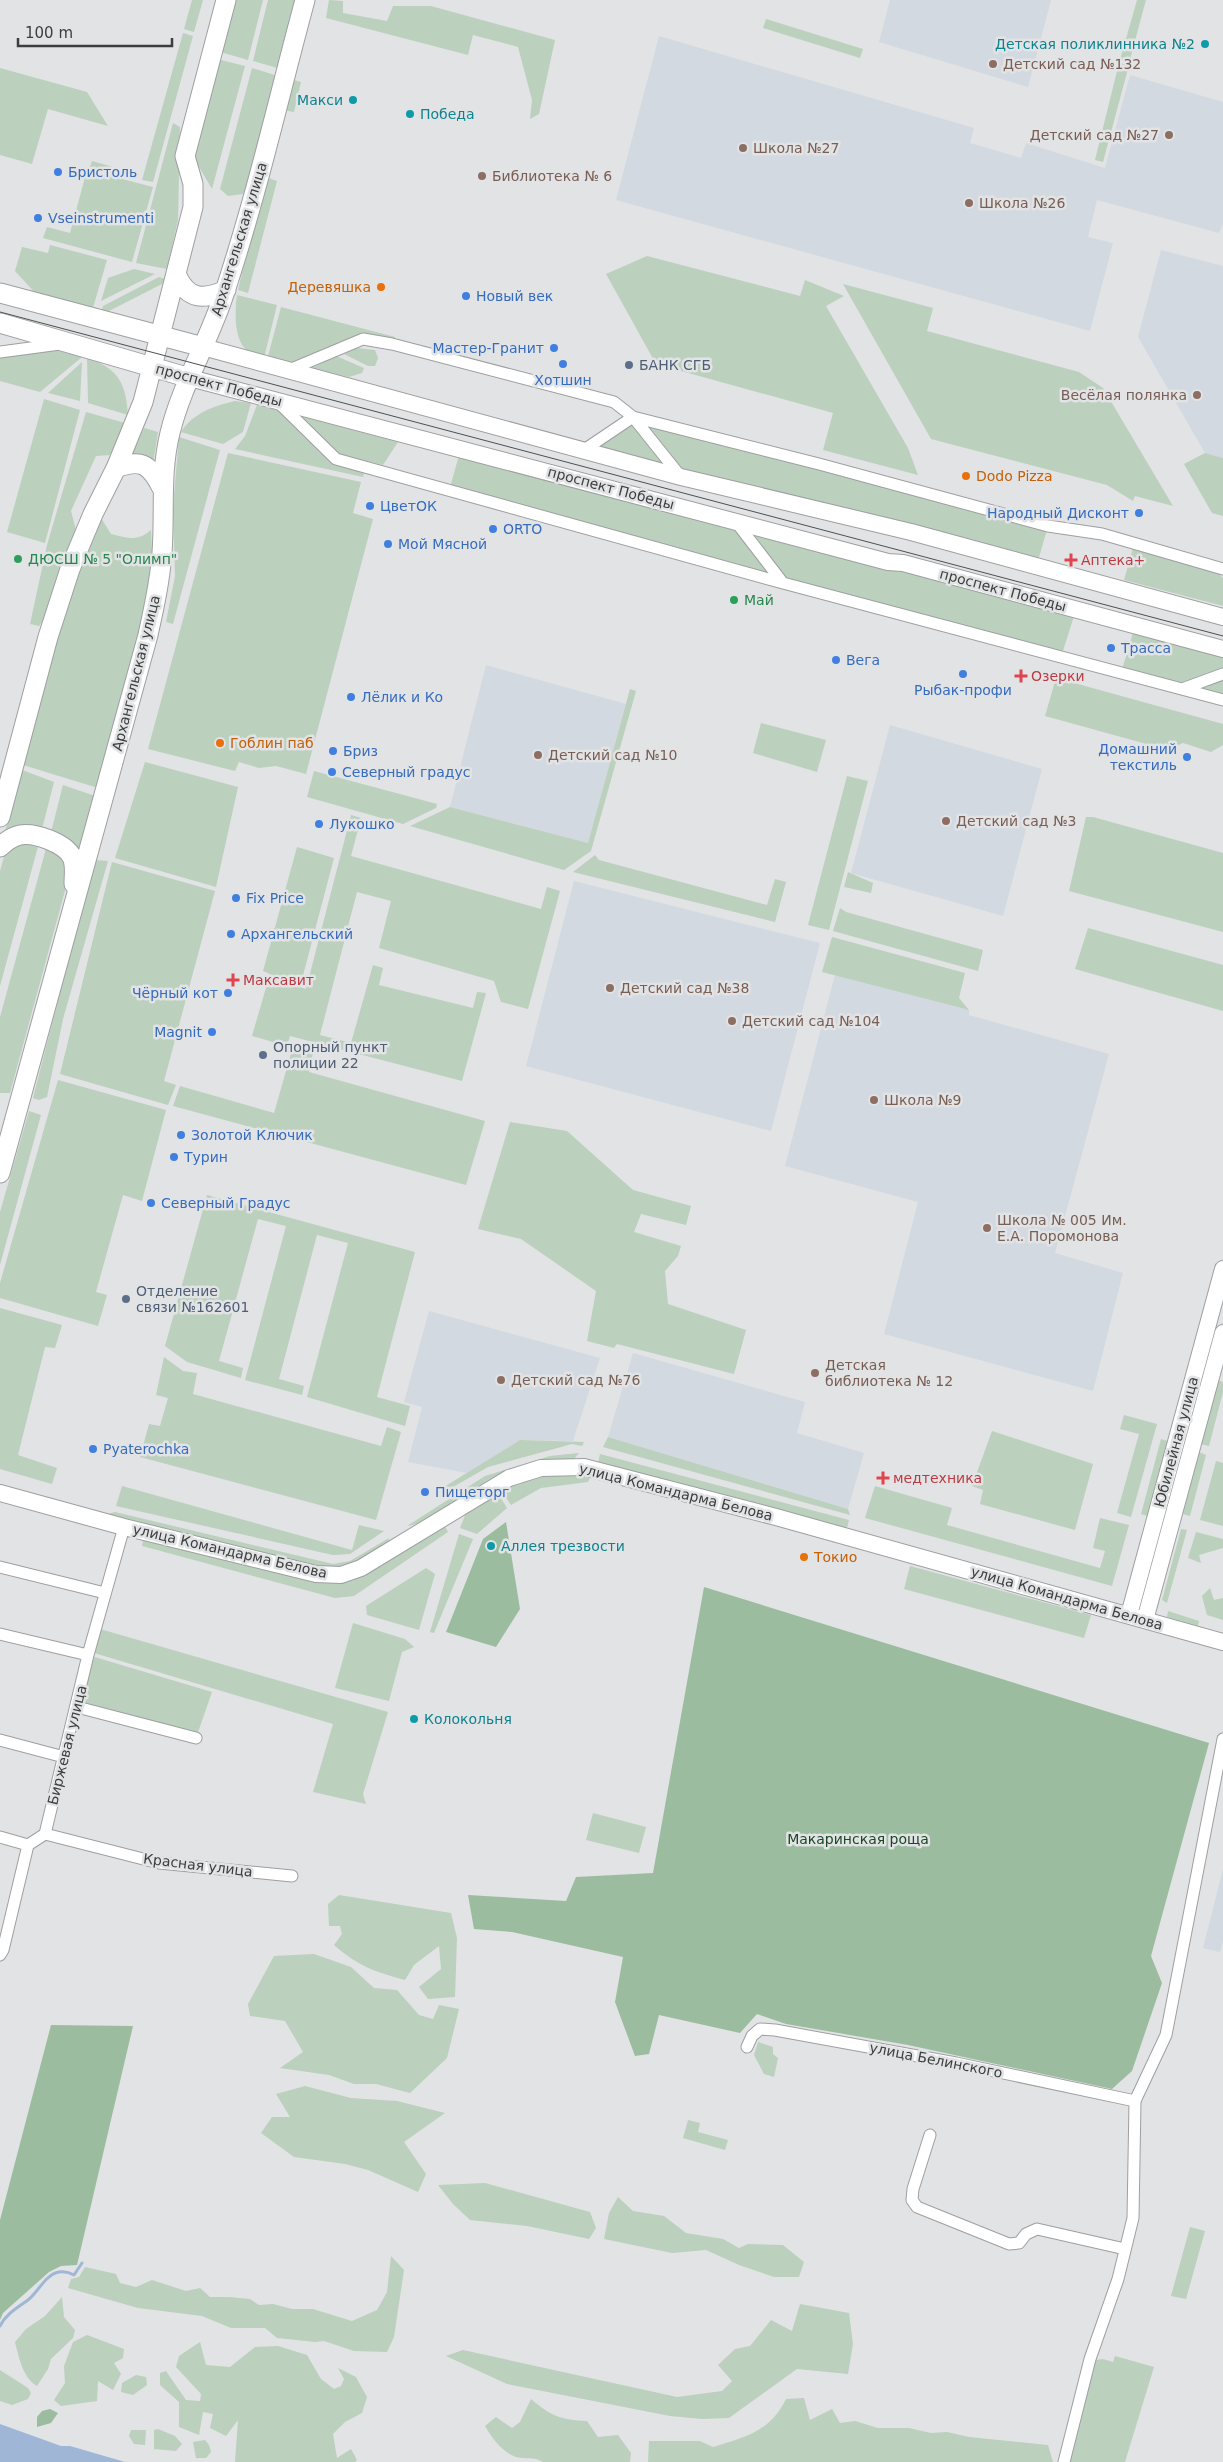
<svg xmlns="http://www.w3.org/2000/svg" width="1223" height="2462" viewBox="0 0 1223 2462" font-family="'DejaVu Sans',sans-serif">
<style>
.built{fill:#d3d9e1}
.green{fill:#bbd0bd}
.forest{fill:#9cbc9f}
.water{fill:#9fb6d7}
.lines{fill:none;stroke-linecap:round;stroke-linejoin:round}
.stream{stroke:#9fb6d7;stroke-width:3}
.street-casing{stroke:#9e9fa1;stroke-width:13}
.secondary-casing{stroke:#9e9fa1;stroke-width:18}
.primary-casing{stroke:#9e9fa1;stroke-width:21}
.street{stroke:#fff;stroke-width:11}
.secondary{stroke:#fff;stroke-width:16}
.primary{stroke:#fff;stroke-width:19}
.tram{stroke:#4e4f4f;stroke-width:1}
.culture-dot{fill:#0f9aa8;stroke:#e2e3e5;stroke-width:2}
.education-dot{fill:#8d6e63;stroke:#e2e3e5;stroke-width:2}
.shop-dot{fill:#3f7fe0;stroke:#e2e3e5;stroke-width:2}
.food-dot{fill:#e8710a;stroke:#e2e3e5;stroke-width:2}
.service-dot{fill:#5c6f8a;stroke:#e2e3e5;stroke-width:2}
.leisure-dot{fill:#2e9e5b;stroke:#e2e3e5;stroke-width:2}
.health-dot{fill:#e0444e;stroke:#e2e3e5;stroke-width:2}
.labels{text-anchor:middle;stroke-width:5;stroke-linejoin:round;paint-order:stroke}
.culture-label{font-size:14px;fill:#0d838f;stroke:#e2e3e5;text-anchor:start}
.education-label{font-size:14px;fill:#785e54;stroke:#e2e3e5;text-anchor:start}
.shop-label{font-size:14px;fill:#366cbe;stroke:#e2e3e5;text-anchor:start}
.street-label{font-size:14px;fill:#3c3d3d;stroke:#e2e3e5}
.food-label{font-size:14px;fill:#c56008;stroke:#e2e3e5;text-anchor:start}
.service-label{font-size:14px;fill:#4e5e75;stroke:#e2e3e5;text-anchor:start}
.leisure-label{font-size:14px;fill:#27864d;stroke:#e2e3e5;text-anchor:start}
.health-label{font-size:14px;fill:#be3a42;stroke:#e2e3e5;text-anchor:start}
.park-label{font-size:14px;fill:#184922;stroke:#e2e3e5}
</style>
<rect width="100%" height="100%" fill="#e2e3e5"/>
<path class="built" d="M890,0H1051L1028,87L879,42Z
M659,36L974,128L970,143L1021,158L1026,143L1105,168L1130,75L1223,102V224L1219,233L1097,200L1088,237L1113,243L1090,331L616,200Z
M1161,250L1223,266V458L1205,453L1138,337Z
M486,665L626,704L588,843L450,807Z
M890,725L1042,769L1003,916L851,873Z
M574,881L820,943L771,1131L526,1066Z
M835,975L969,1010V1015L1109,1054L1055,1253L1123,1273L1093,1391L884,1334L918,1202L785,1166Z
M429,1311L600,1358L573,1441L520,1440L467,1473L408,1462L422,1407L404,1402Z
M633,1353L805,1402L797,1433L864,1453L848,1509L608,1437Z
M1223,1869V1942L1220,1952L1203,1948Z"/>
<path class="green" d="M192,0H203L194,32L184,29Z
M231,0H263L248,60L217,51Z
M268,0H301L281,69L253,61Z
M329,0L343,1V13L387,21L393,6H431L555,40L539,114L530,119L532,100L518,47L473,35L468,55L326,18Z
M1137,0H1146L1129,63L1120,60Z
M766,19L863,49L860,58L763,28Z
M183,33L193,36L153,182L142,180Z
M217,59L245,66L212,189L192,155Z
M1119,63L1129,65L1103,162L1095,160Z
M0,68L87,92L108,126L48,109L32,164L0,155Z
M252,68L281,77L255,172L243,194L228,196L220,189Z
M290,79L301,82L294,112L283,110Z
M173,123L180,127L178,220L167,269L136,263Z
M92,161L127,171L125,177L90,167Z
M87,170L153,187L132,262L43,238L47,227L70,233Z
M265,177L277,181L248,293L238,290Z
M50,245L107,260L92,311L37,295L15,271L22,247L48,253Z
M647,256L800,296L805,280L844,296L826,306L908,448L918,475L823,450L833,413L656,364L606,274Z
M134,269L155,274L101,301L108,278Z
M159,277L165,279L164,283L107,312L102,310L103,306Z
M843,284L933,308L927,331L1079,372L1103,388L1173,506L1135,496L1133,501L1107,485L931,439Z
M237,295L277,305L264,358C259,356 253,354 249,352C233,341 235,311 237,295Z
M281,307L395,337L392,344L363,339L293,365L267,360Z
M357,348L375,350L378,358L375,366H368L344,354Z
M55,350L82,357L40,392L0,381V356Z
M336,356L364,368L362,373L349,377L312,368Z
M87,358C118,368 126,383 128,415L88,403Z
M82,362L80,401L48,393Z
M44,399L80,410L45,543L7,532Z
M235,401L251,403L243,432L223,444L181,432C193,413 214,406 235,401Z
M257,405L398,442L383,465L367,461L363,477L235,449L245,436Z
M86,412L125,423L110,455L96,456L71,511L76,530L60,566L43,621L39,626L30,624L47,545Z
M633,417L1048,526L1036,568L584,450Z
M144,428L158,432L153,464L130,459Z
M179,437L220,450L173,624L166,622L175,576L173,508Z
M461,448L1076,610L1061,657L449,491Z
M228,453L361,482L353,513L373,519L306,774L276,766L259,768L239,762L235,771L148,749Z
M1205,453L1223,458V516L1212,513L1184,464Z
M101,518L111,534C128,538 137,542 151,530L152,551L148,586L139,634L98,788L23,765L68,602Z
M1133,548L1217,572L1223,578V606L1124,580Z
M1135,626L1223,649V700L1121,673Z
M1056,678L1223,724V745L1211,752L1183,743L1168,750L1045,716Z
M630,689L636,691L591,851L564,870L410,826L450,807L588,843Z
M761,723L826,740L817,772L753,753Z
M145,762L238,787L216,887L115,858Z
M22,770L54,782L41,833L4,835Z
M314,771L437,804L436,808L403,824L307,797Z
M847,776L868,781L829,930L808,925Z
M63,785L95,796L78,860L50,836Z
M351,815L361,818L351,856L541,909L547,887L560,891L528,1009L501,1002L494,981L379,948L391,901L357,892L320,1035L351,1043L373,965L383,968L379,985L473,1008L477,992L486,993L462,1081L290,1036L287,1046L252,1036L270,974L263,971L297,847L334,858L300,987L306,989Z
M1086,817H1093L1223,853V932L1069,891Z
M39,843L0,986V871L5,853L12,844Z
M47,845L64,854L69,876L10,1093H0V1017Z
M595,855L599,860L767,905L775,879L786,882L775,922L573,872Z
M94,860L108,861L63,1019L47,1097L39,1100L33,1098Z
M112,862L215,891L164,1081L176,1085L168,1105L60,1074Z
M848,872L873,883L871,893L844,887Z
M840,908L846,912L983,950L978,971L833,931Z
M1088,928L1223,965V1011L1075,969Z
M832,937L965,973L959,998L969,1010L822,972Z
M294,1043L314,1048L309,1072L485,1121L466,1185L173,1106L180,1086L274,1113Z
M58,1080L166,1110L142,1201L123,1195L96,1292L107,1295L98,1326L0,1298V1283Z
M29,1111L41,1115L0,1265V1212Z
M510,1122L567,1131L633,1190L691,1206L686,1225L641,1214L634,1232L681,1246L678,1256L665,1271L668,1304L746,1330L734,1374L617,1344L614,1348L587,1341L596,1291L521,1239L478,1229Z
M207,1195L415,1252L377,1397L410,1406L405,1426L307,1397L348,1243L317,1235L279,1379L304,1386L302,1395L245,1380L286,1226L258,1219L219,1361L243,1368L241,1378L187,1362L165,1346Z
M0,1308L62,1325L55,1348L45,1347L18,1455L57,1468L52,1484L0,1469Z
M164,1357L183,1371L197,1373L193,1394L381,1446L387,1427L401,1432L376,1520L140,1457L149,1424L160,1426L168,1398L156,1395Z
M1217,1380L1223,1382V1392L1209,1446L1200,1444Z
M1124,1415L1157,1424L1131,1517L1117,1513L1139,1434L1120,1429Z
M992,1431L1093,1464L1075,1530L980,1504L983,1490L972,1486Z
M608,1437L848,1509L850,1515L603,1447Z
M1161,1439L1171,1442L1150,1517L1141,1514Z
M520,1440L584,1442L582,1446L572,1444L488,1467L446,1491L444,1487Z
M1199,1452L1206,1455L1190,1516L1183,1514Z
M579,1453L574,1459C544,1459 512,1465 486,1481C461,1496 435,1522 407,1526L485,1476L550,1456Z
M600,1454L849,1520L846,1532L597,1467Z
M1216,1461L1223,1463V1526L1200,1520Z
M555,1470L592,1473L588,1482L541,1488L511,1505L501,1491L523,1479Z
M122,1486L352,1550L359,1525L384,1531L350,1554L333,1555L116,1506Z
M875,1486L952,1508L947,1525L1100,1568L1105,1551L1093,1548L1100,1518L1129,1525L1112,1586L865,1518Z
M497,1492L507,1508L477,1534L460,1528L466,1513Z
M115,1512L333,1564L350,1561L389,1538L388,1544C365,1558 350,1568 322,1568L108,1514Z
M444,1525L448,1532L354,1596L335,1598L142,1546L144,1536L327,1583L352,1581Z
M1181,1529L1187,1530L1167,1603L1162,1600Z
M1196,1532L1223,1539V1548L1199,1555L1201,1563L1188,1558Z
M459,1534L473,1539L434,1633L430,1632Z
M910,1566L1091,1615L1084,1638L904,1589Z
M426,1568L435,1574L419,1630L367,1615L366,1606Z
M1210,1588L1214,1600L1223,1598V1620L1207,1615L1202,1596Z
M1168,1611L1199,1621L1198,1626L1167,1617Z
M353,1623L405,1639L414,1647L402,1652L389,1701L335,1688Z
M100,1629L388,1712L363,1794L366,1804L313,1792L333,1724L94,1653Z
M88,1655L212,1692L196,1738L77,1707Z
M593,1813L646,1827L639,1853L586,1840Z
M339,1895L451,1913L457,1938L455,1997L428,1999L419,1987L441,1969L439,1946L414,1965L405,1980C375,1972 358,1966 334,1945L342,1934L340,1926H329L328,1904Z
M314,1954L351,1967L374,1988L397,1990L419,2015L433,2019L439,2005L459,2009L447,2058L410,2093L376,2084H354L329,2075L280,2068L303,2052L285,2021L250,2016L248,2004L274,1956Z
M758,2042L773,2047V2054L778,2058L774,2077L764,2074L754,2055Z
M305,2086L351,2098L397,2101L445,2113L404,2142L426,2174L418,2192L368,2170L345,2164L294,2157L261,2133L272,2117H290L276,2094Z
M688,2120L700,2123L698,2132L728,2140L725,2150L683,2138Z
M485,2183L590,2212L596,2228L589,2239L527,2226L470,2220L453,2204L438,2185Z
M618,2197L633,2211L664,2216L686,2233L723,2239L739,2248L748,2244L783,2245L804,2262L799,2277H774L739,2265L706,2250L672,2253L604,2239L609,2213Z
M1190,2227L1205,2231L1186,2299L1171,2296Z
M391,2256L404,2270L394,2337L387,2352L354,2351L324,2341L315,2342L277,2338L265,2328H231L202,2316L138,2308L68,2288L71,2279L79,2277L85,2267L116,2274L120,2283L136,2287L152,2280L186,2291L200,2288L210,2297H229L250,2299L259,2305L273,2304L292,2309H313L352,2321L377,2310L387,2292Z
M62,2297L64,2317L75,2330L73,2338L51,2359L48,2369L37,2386C23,2378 19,2358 15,2342L26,2329L45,2316Z
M800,2304L849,2313L853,2344L848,2374L797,2369L729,2418L702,2419L670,2416L507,2384L446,2356L463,2350L677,2397L722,2391L732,2381L718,2365L735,2349L750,2346L771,2320L792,2331Z
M87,2335L124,2349L123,2358L114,2363L121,2374L113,2390L98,2381L97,2401L61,2406L54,2400L65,2383L64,2366L73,2342Z
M200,2342L206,2365L230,2367L255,2347L278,2346L307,2355L321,2379L334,2389L341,2386L344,2379L338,2368L356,2377L367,2397L362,2413L345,2422L333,2434L337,2458L351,2449L357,2460L355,2462H235L238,2420L226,2436L210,2428L213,2414L203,2412L199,2435L179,2427V2402L160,2385V2373L166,2371L186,2400L200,2401L201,2394L176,2367L179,2356Z
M1115,2356L1154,2367L1125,2462H1067L1096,2360L1103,2359L1113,2362Z
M0,2370L28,2388L31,2393L28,2399L12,2405L0,2401Z
M136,2375L146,2377L147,2385L133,2395L121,2392L122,2383Z
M804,2398L810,2420L832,2409L840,2423L855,2421L878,2428H909L931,2433L947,2432L969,2437L1048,2445L1053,2462H648L649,2441H700L713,2447C745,2437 770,2432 786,2399Z
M531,2399C551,2416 561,2420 587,2421L598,2437L618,2435L631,2453L630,2462H543C533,2456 526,2460 516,2457C502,2452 492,2438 485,2426L496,2417L512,2428L520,2422Z
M158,2429L175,2436L182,2444L176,2451L154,2449V2430Z
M131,2430H146L145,2445L134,2444L129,2436Z
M205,2440L209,2445L211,2452L206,2458H196L193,2442Z"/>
<path class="forest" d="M506,1522L520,1609L496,1647L446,1632L483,1539Z
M704,1587L1209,1743L1151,1956L1162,1983L1132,2071L1112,2089L908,2045L786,2024L757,2014L740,2033L659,2015L649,2054L635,2056L615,2002L623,1957L512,1932L474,1929L468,1895L566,1901L576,1877L653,1873Z
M51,2025L133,2026L77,2265L61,2266L49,2272L3,2313L0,2320V2220Z
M50,2409L58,2413L51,2423L37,2427V2417L42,2411Z"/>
<path class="water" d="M0,2424L61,2446H70L125,2462H0Z"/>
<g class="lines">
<path class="stream" d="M0,2326C6,2314 17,2308 28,2300C38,2292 46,2274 59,2272C65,2271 69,2272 74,2275L82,2263"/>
<g class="street-casing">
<path id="street" d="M0,352L60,344
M289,370L363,339L392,344L614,402L633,417L819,464L1048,526L1102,534L1223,569
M279,403L336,459L783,583L1223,700
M584,450L633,417L681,477
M736,522L783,583
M1182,689L1223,674
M0,1567L105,1593
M0,1634L88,1655
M77,1707L196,1738
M0,1740L64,1757
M45,1834L159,1863L292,1876
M0,1837L28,1845
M0,1955L3,1950L28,1845L45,1834L88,1655L124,1527
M747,2047L752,2036L760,2029L775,2030L956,2063L1135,2101
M930,2135L913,2189L912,2200L917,2207L1009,2244L1019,2243L1026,2234L1037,2229L1125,2249
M1064,2462L1090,2359L1118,2279L1133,2218L1135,2101L1166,2035L1223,1739"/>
</g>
<g class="secondary-casing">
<path id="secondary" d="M203,347L681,477L911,532L1223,617
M190,378L888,562L903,563L1223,649
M0,1493L124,1527L316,1574L341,1575L361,1568L509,1478L541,1468L584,1467L776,1517L1223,1642
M1129,1615L1223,1269
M1145,1620L1223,1333"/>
</g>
<g class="primary-casing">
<path id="primary" d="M177,276C188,300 204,300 226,290
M0,293L203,347
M0,323L190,378
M116,468C142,458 150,465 162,488
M0,817L48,637L70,569L93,514L116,468L143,402L193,207V184L185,156L226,0
M0,847C5,842 12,837 20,835C34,832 65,843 72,857C76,865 74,874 74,884
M0,1173L148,635C154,608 160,581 162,553C165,513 160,473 170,433C182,383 211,338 226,288C257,194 279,96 305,0"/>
</g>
<use href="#street" class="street"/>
<use href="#secondary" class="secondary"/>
<use href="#primary" class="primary"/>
<path class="tram" d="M0,312L1223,636"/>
</g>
<g class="culture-dot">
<circle cx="1205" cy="44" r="5"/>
<circle cx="353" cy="100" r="5"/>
<circle cx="410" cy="114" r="5"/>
<circle cx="491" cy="1546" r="5"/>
<circle cx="414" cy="1719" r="5"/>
</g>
<g class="education-dot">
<circle cx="993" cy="64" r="5"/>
<circle cx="1169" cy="135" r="5"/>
<circle cx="743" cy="148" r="5"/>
<circle cx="482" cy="176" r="5"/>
<circle cx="969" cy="203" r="5"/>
<circle cx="1197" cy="395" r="5"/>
<circle cx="538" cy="755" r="5"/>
<circle cx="946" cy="821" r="5"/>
<circle cx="610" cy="988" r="5"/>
<circle cx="732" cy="1021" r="5"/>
<circle cx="874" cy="1100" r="5"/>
<circle cx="987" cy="1228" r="5"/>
<circle cx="815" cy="1373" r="5"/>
<circle cx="501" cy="1380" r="5"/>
</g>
<g class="shop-dot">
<circle cx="58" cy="172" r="5"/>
<circle cx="38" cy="218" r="5"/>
<circle cx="466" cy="296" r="5"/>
<circle cx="554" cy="348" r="5"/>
<circle cx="563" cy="364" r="5"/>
<circle cx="370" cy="506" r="5"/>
<circle cx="1139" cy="513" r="5"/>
<circle cx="493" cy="529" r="5"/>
<circle cx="388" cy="544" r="5"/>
<circle cx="1111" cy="648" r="5"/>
<circle cx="836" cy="660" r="5"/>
<circle cx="963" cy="674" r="5"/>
<circle cx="351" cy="697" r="5"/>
<circle cx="333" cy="751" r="5"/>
<circle cx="1187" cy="757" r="5"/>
<circle cx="332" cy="772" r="5"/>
<circle cx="319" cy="824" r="5"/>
<circle cx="236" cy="898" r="5"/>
<circle cx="231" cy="934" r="5"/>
<circle cx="228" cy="993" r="5"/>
<circle cx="212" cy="1032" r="5"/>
<circle cx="181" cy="1135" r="5"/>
<circle cx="174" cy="1157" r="5"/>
<circle cx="151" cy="1203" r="5"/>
<circle cx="93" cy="1449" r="5"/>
<circle cx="425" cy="1492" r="5"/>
</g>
<g class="food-dot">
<circle cx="381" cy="287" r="5"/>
<circle cx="966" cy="476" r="5"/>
<circle cx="220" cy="743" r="5"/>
<circle cx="804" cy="1557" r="5"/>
</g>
<g class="service-dot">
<circle cx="629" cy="365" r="5"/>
<circle cx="263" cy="1055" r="5"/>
<circle cx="126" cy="1299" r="5"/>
</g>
<g class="leisure-dot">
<circle cx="18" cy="559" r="5"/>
<circle cx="734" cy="600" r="5"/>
</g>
<g class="health-dot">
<path d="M1068.5 552.5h5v5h5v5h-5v5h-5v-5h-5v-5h5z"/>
<path d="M1018.5 668.5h5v5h5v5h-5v5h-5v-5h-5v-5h5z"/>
<path d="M230.5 972.5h5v5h5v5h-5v5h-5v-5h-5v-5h5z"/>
<path d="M880.5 1470.5h5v5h5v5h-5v5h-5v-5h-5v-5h5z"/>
</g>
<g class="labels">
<g class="culture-label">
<text x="1195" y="49" text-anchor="end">Детская поликлинника №2</text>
<text x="343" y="105" text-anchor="end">Макси</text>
<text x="420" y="119">Победа</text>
<text x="501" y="1551">Аллея трезвости</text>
<text x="424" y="1724">Колокольня</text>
</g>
<g class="education-label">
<text x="1003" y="69">Детский сад №132</text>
<text x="1159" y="140" text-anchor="end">Детский сад №27</text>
<text x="753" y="153">Школа №27</text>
<text x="492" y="181">Библиотека № 6</text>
<text x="979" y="208">Школа №26</text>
<text x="1187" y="400" text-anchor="end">Весёлая полянка</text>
<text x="548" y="760">Детский сад №10</text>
<text x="956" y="826">Детский сад №3</text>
<text x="620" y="993">Детский сад №38</text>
<text x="742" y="1026">Детский сад №104</text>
<text x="884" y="1105">Школа №9</text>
<text x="997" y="1225">Школа № 005 Им.<tspan x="997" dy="16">Е.А. Поромонова</tspan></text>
<text x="825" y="1370">Детская<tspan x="825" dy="16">библиотека № 12</tspan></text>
<text x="511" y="1385">Детский сад №76</text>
</g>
<g class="shop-label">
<text x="68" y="177">Бристоль</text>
<text x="48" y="223">Vseinstrumenti</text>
<text x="476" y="301">Новый век</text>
<text x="544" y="353" text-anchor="end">Мастер-Гранит</text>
<text x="563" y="385" text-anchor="middle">Хотшин</text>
<text x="380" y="511">ЦветОК</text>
<text x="1129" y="518" text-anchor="end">Народный Дисконт</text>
<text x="503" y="534">ORTO</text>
<text x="398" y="549">Мой Мясной</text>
<text x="1121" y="653">Трасса</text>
<text x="846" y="665">Вега</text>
<text x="963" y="695" text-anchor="middle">Рыбак-профи</text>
<text x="361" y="702">Лёлик и Ко</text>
<text x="1177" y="754" text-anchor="end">Домашний<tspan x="1177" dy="16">текстиль</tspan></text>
<text x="343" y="756">Бриз</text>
<text x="342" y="777">Северный градус</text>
<text x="329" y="829">Лукошко</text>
<text x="246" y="903">Fix Price</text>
<text x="241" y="939">Архангельский</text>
<text x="218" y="998" text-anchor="end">Чёрный кот</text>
<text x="202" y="1037" text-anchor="end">Magnit</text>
<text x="191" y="1140">Золотой Ключик</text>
<text x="184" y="1162">Турин</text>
<text x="161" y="1208">Северный Градус</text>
<text x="103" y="1454">Pyaterochka</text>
<text x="435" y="1497">Пищеторг</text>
</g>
<g class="street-label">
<text transform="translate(239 239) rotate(-73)" y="5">Архангельская улица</text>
<text transform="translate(219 385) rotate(15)" y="5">проспект Победы</text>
<text transform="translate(611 488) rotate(15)" y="5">проспект Победы</text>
<text transform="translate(1003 590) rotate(15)" y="5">проспект Победы</text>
<text transform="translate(136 673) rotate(-76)" y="5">Архангельская улица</text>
<text transform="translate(1176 1442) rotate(-75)" y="5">Юбилейная улица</text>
<text transform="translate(676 1492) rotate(14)" y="5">улица Командарма Белова</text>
<text transform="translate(230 1551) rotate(13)" y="5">улица Командарма Белова</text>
<text transform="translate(1067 1598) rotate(16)" y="5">улица Командарма Белова</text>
<text transform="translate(67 1745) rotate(-76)" y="5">Биржевая улица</text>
<text transform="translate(198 1865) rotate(7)" y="5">Красная улица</text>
<text transform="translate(936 2060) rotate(11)" y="5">улица Белинского</text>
</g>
<g class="food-label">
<text x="371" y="292" text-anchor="end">Деревяшка</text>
<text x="976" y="481">Dodo Pizza</text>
<text x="230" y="748">Гоблин паб</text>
<text x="814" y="1562">Токио</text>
</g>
<g class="service-label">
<text x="639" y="370">БАНК СГБ</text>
<text x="273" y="1052">Опорный пункт<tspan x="273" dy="16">полиции 22</tspan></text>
<text x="136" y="1296">Отделение<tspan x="136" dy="16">связи №162601</tspan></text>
</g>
<g class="leisure-label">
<text x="28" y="564">ДЮСШ № 5 "Олимп"</text>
<text x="744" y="605">Май</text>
</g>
<g class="health-label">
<text x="1081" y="565">Аптека+</text>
<text x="1031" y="681">Озерки</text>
<text x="243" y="985">Максавит</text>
<text x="893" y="1483">медтехника</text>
</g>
<g class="park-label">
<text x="858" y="1844">Макаринская роща</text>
</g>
</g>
<path d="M18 38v8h154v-8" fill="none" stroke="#3c3d3d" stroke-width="2.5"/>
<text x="25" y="38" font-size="15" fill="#3c3d3d" stroke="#e2e3e5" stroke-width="4" paint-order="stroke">100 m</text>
</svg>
